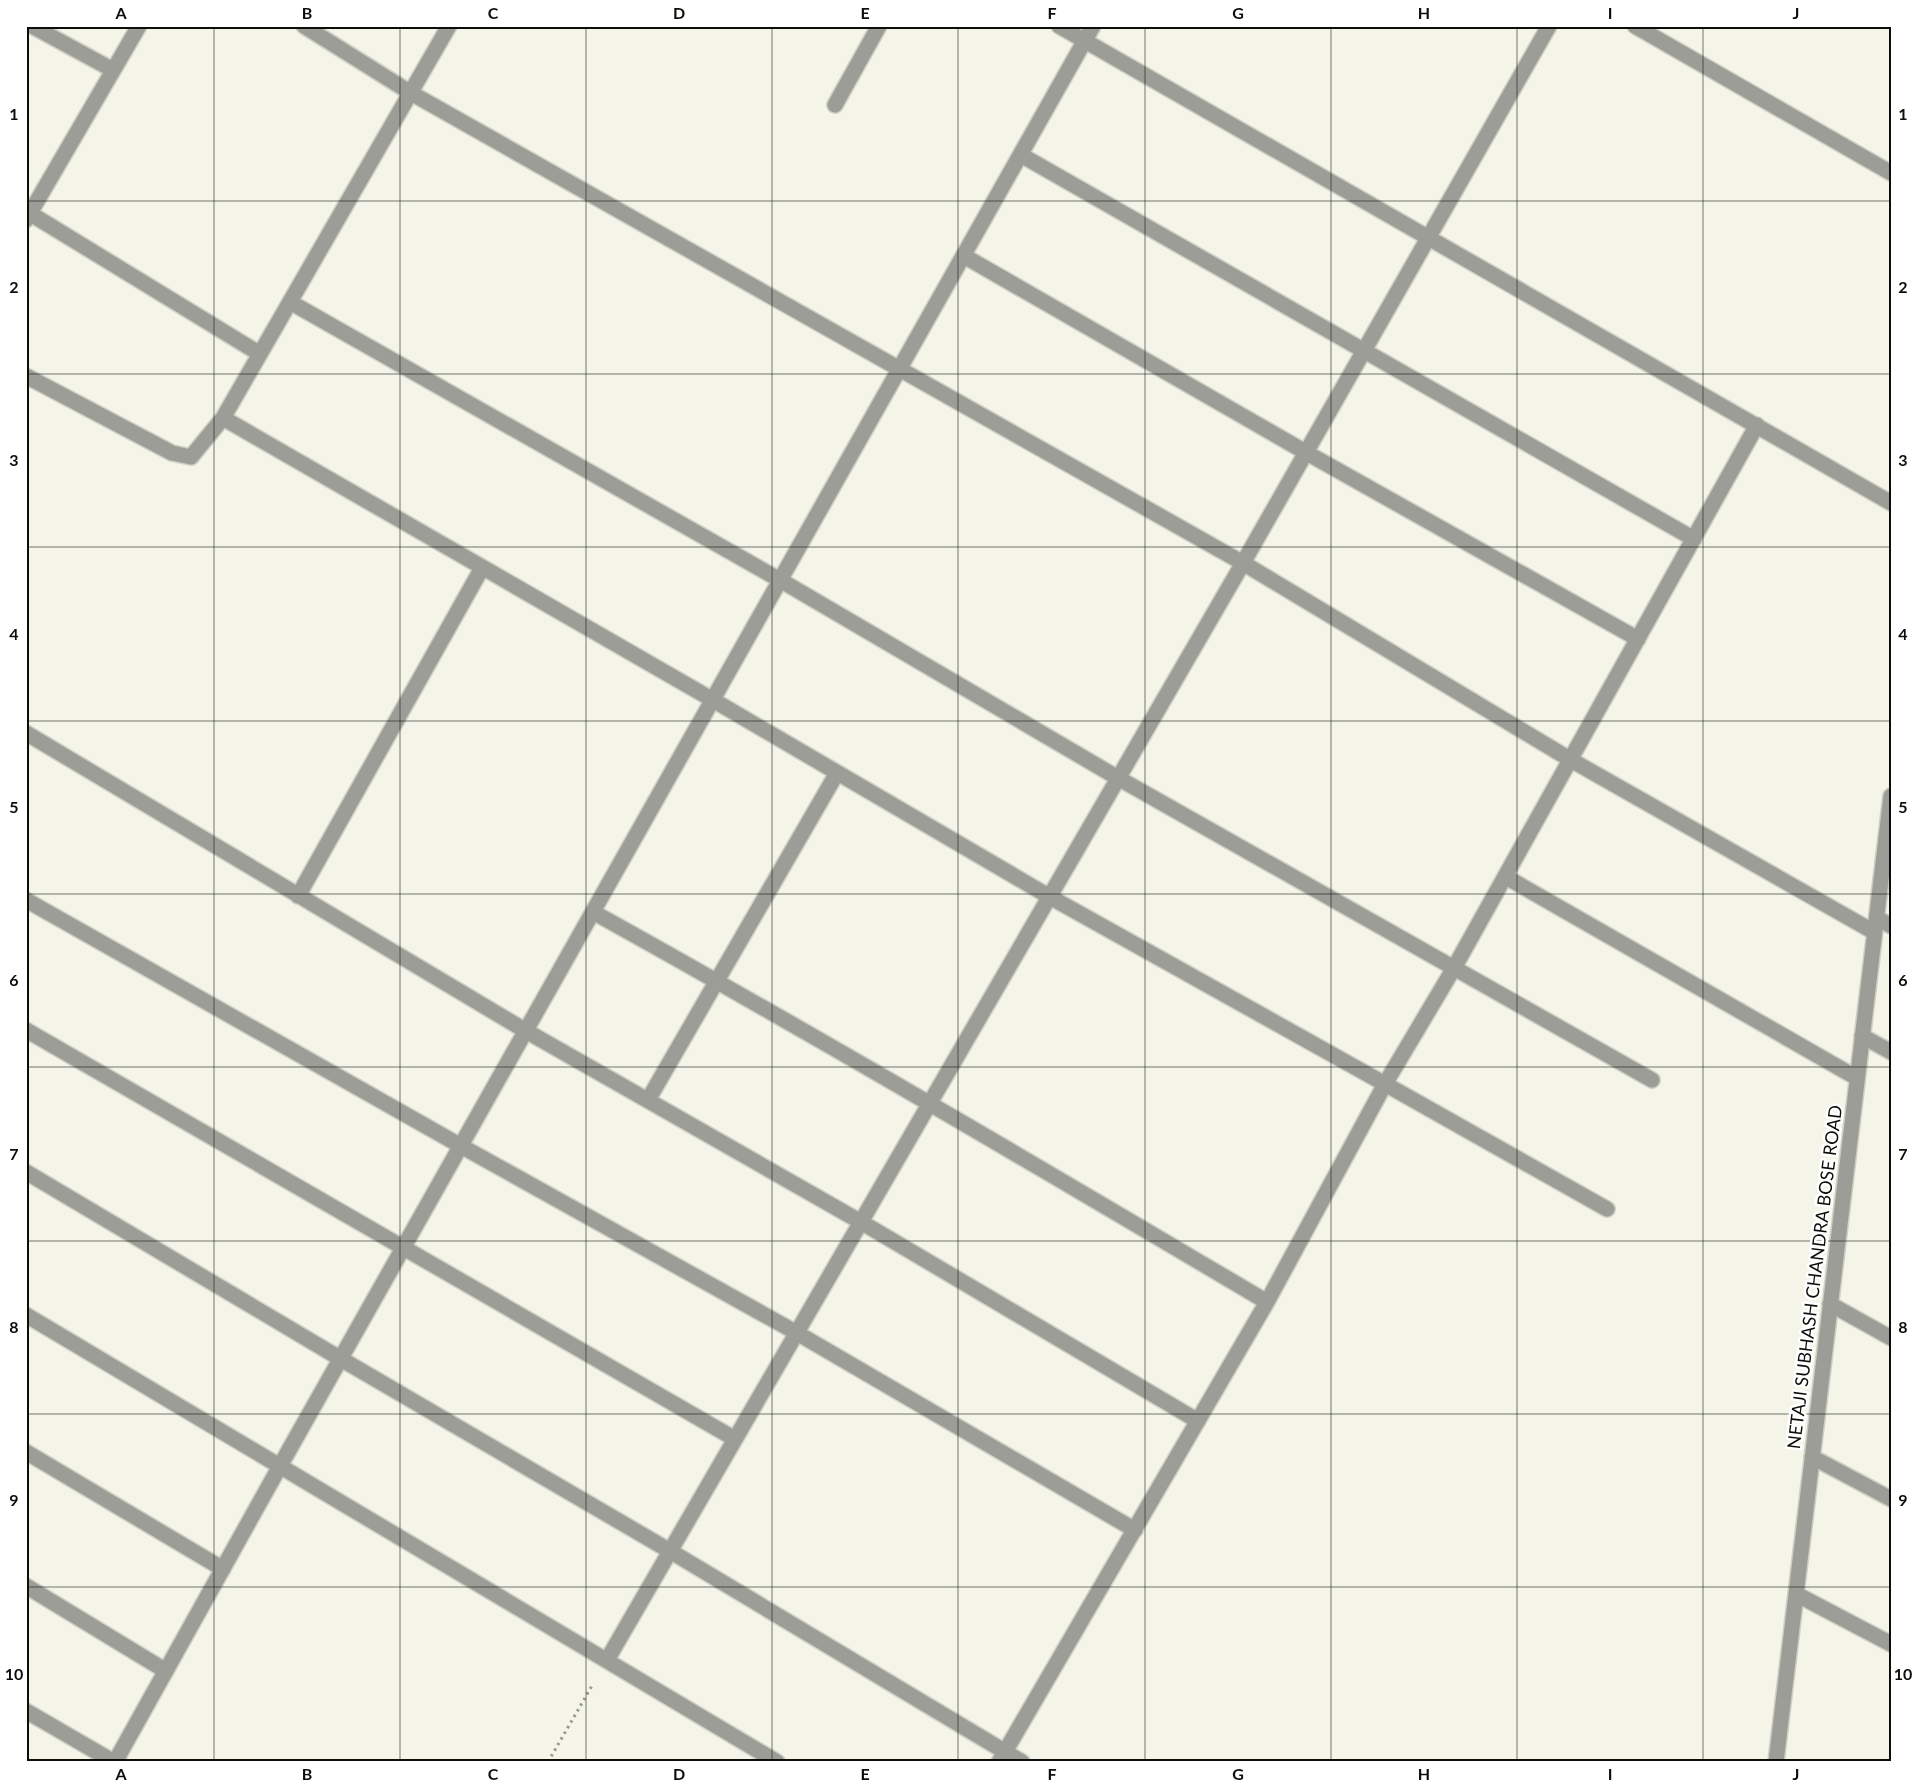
<svg xmlns="http://www.w3.org/2000/svg" width="1917" height="1788" viewBox="0 0 1917 1788" font-family="Lato,sans-serif">
<style>
.lines{fill:none;stroke-linecap:round;stroke-linejoin:round}
.lane-casing{stroke:#cfd0c4;stroke-width:18}
.street-casing{stroke:#cfd0c4;stroke-width:18}
.path{stroke:#97988f;stroke-width:3;stroke-dasharray:2.5 4;stroke-linecap:butt}
.lane{stroke:#9d9d98;stroke-width:15}
.street{stroke:#9d9d98;stroke-width:15}
.grid{fill:none;stroke:#0d0d09;stroke-width:1;stroke-opacity:0.55}
.labels{text-anchor:middle;stroke-width:5;stroke-linejoin:round;paint-order:stroke}
.street-label{font-size:18px;fill:#0d0d09;stroke:#fff}
.neatline{fill:none;stroke:#0d0d09;stroke-width:2}
.grid-label{font-size:16px;text-anchor:middle;font-weight:bold;fill:#0d0d09}
</style>
<rect width="100%" height="100%" fill="#f4f5e8"/>
<g class="lines">
<g class="lane-casing">
<path id="lane" d="M1454,968L1652,1080
M1385,1084L1607,1209"/>
</g>
<g class="street-casing">
<path id="street" d="M32,26L113,70
M304,26L411,93L1243,563L1571,760L1874,932
M1059,26L1891,503
M1635,26L1891,173
M835,105L879,26
M1021,155L1694,539
M26,211L260,354
M26,220L139,26
M964,256L1307,453L1638,639
M290,302L780,580L1118,778L1454,968
M26,376L172,453L191,457L223,418L449,26
M223,418L713,700L1050,897L1385,1084
M26,733L526,1031L861,1222L1198,1421
M1506,877L1857,1078
M298,896L482,568
M26,900L461,1146L797,1333L1135,1530
M593,912C820,1038 1044,1170 1267,1302
M1877,918L1891,926
M26,1030L735,1439
M1862,1036L1891,1052
M648,1100L837,773
M26,1172L341,1359L670,1551L1022,1762
M1830,1304L1891,1338
M26,1315L777,1762
M26,1452L223,1569
M1812,1457L1891,1499
M26,1586L166,1671
M1796,1594L1891,1644
M607,1660L1243,563L1549,26
M26,1711L114,1762
M115,1762L280,1466L1093,26
M999,1762L1267,1302L1385,1084L1454,968L1757,425
M1776,1762L1891,796"/>
</g>
<path class="path" d="M548,1762L593,1684"/>
<use href="#lane" class="lane"/>
<use href="#street" class="street"/>
</g>
<path class="grid" d="M214,26V1762M400,26V1762M586,26V1762M772,26V1762M958,26V1762M1145,26V1762M1331,26V1762M1517,26V1762M1703,26V1762M26,201H1891M26,374H1891M26,547H1891M26,721H1891M26,894H1891M26,1067H1891M26,1241H1891M26,1414H1891M26,1587H1891"/>
<g class="labels">
<g class="street-label">
<text transform="translate(1815 1277) rotate(-83)" y="6">NETAJI SUBHASH CHANDRA BOSE ROAD</text>
</g>
</g>
<rect width="1917" height="1788" fill="none" stroke="#ffffff" stroke-width="55"/>
<rect x="28" y="28" width="1862" height="1732" class="neatline"/>
<g class="grid-label">
<text x="121" y="19">A</text>
<text x="307" y="19">B</text>
<text x="493" y="19">C</text>
<text x="679" y="19">D</text>
<text x="865" y="19">E</text>
<text x="1052" y="19">F</text>
<text x="1238" y="19">G</text>
<text x="1424" y="19">H</text>
<text x="1610" y="19">I</text>
<text x="1796" y="19">J</text>
<text x="14" y="120">1</text>
<text x="1903" y="120">1</text>
<text x="14" y="293">2</text>
<text x="1903" y="293">2</text>
<text x="14" y="466">3</text>
<text x="1903" y="466">3</text>
<text x="14" y="640">4</text>
<text x="1903" y="640">4</text>
<text x="14" y="813">5</text>
<text x="1903" y="813">5</text>
<text x="14" y="986">6</text>
<text x="1903" y="986">6</text>
<text x="14" y="1160">7</text>
<text x="1903" y="1160">7</text>
<text x="14" y="1333">8</text>
<text x="1903" y="1333">8</text>
<text x="14" y="1506">9</text>
<text x="1903" y="1506">9</text>
<text x="14" y="1680">10</text>
<text x="1903" y="1680">10</text>
<text x="121" y="1780">A</text>
<text x="307" y="1780">B</text>
<text x="493" y="1780">C</text>
<text x="679" y="1780">D</text>
<text x="865" y="1780">E</text>
<text x="1052" y="1780">F</text>
<text x="1238" y="1780">G</text>
<text x="1424" y="1780">H</text>
<text x="1610" y="1780">I</text>
<text x="1796" y="1780">J</text>
</g>
</svg>
